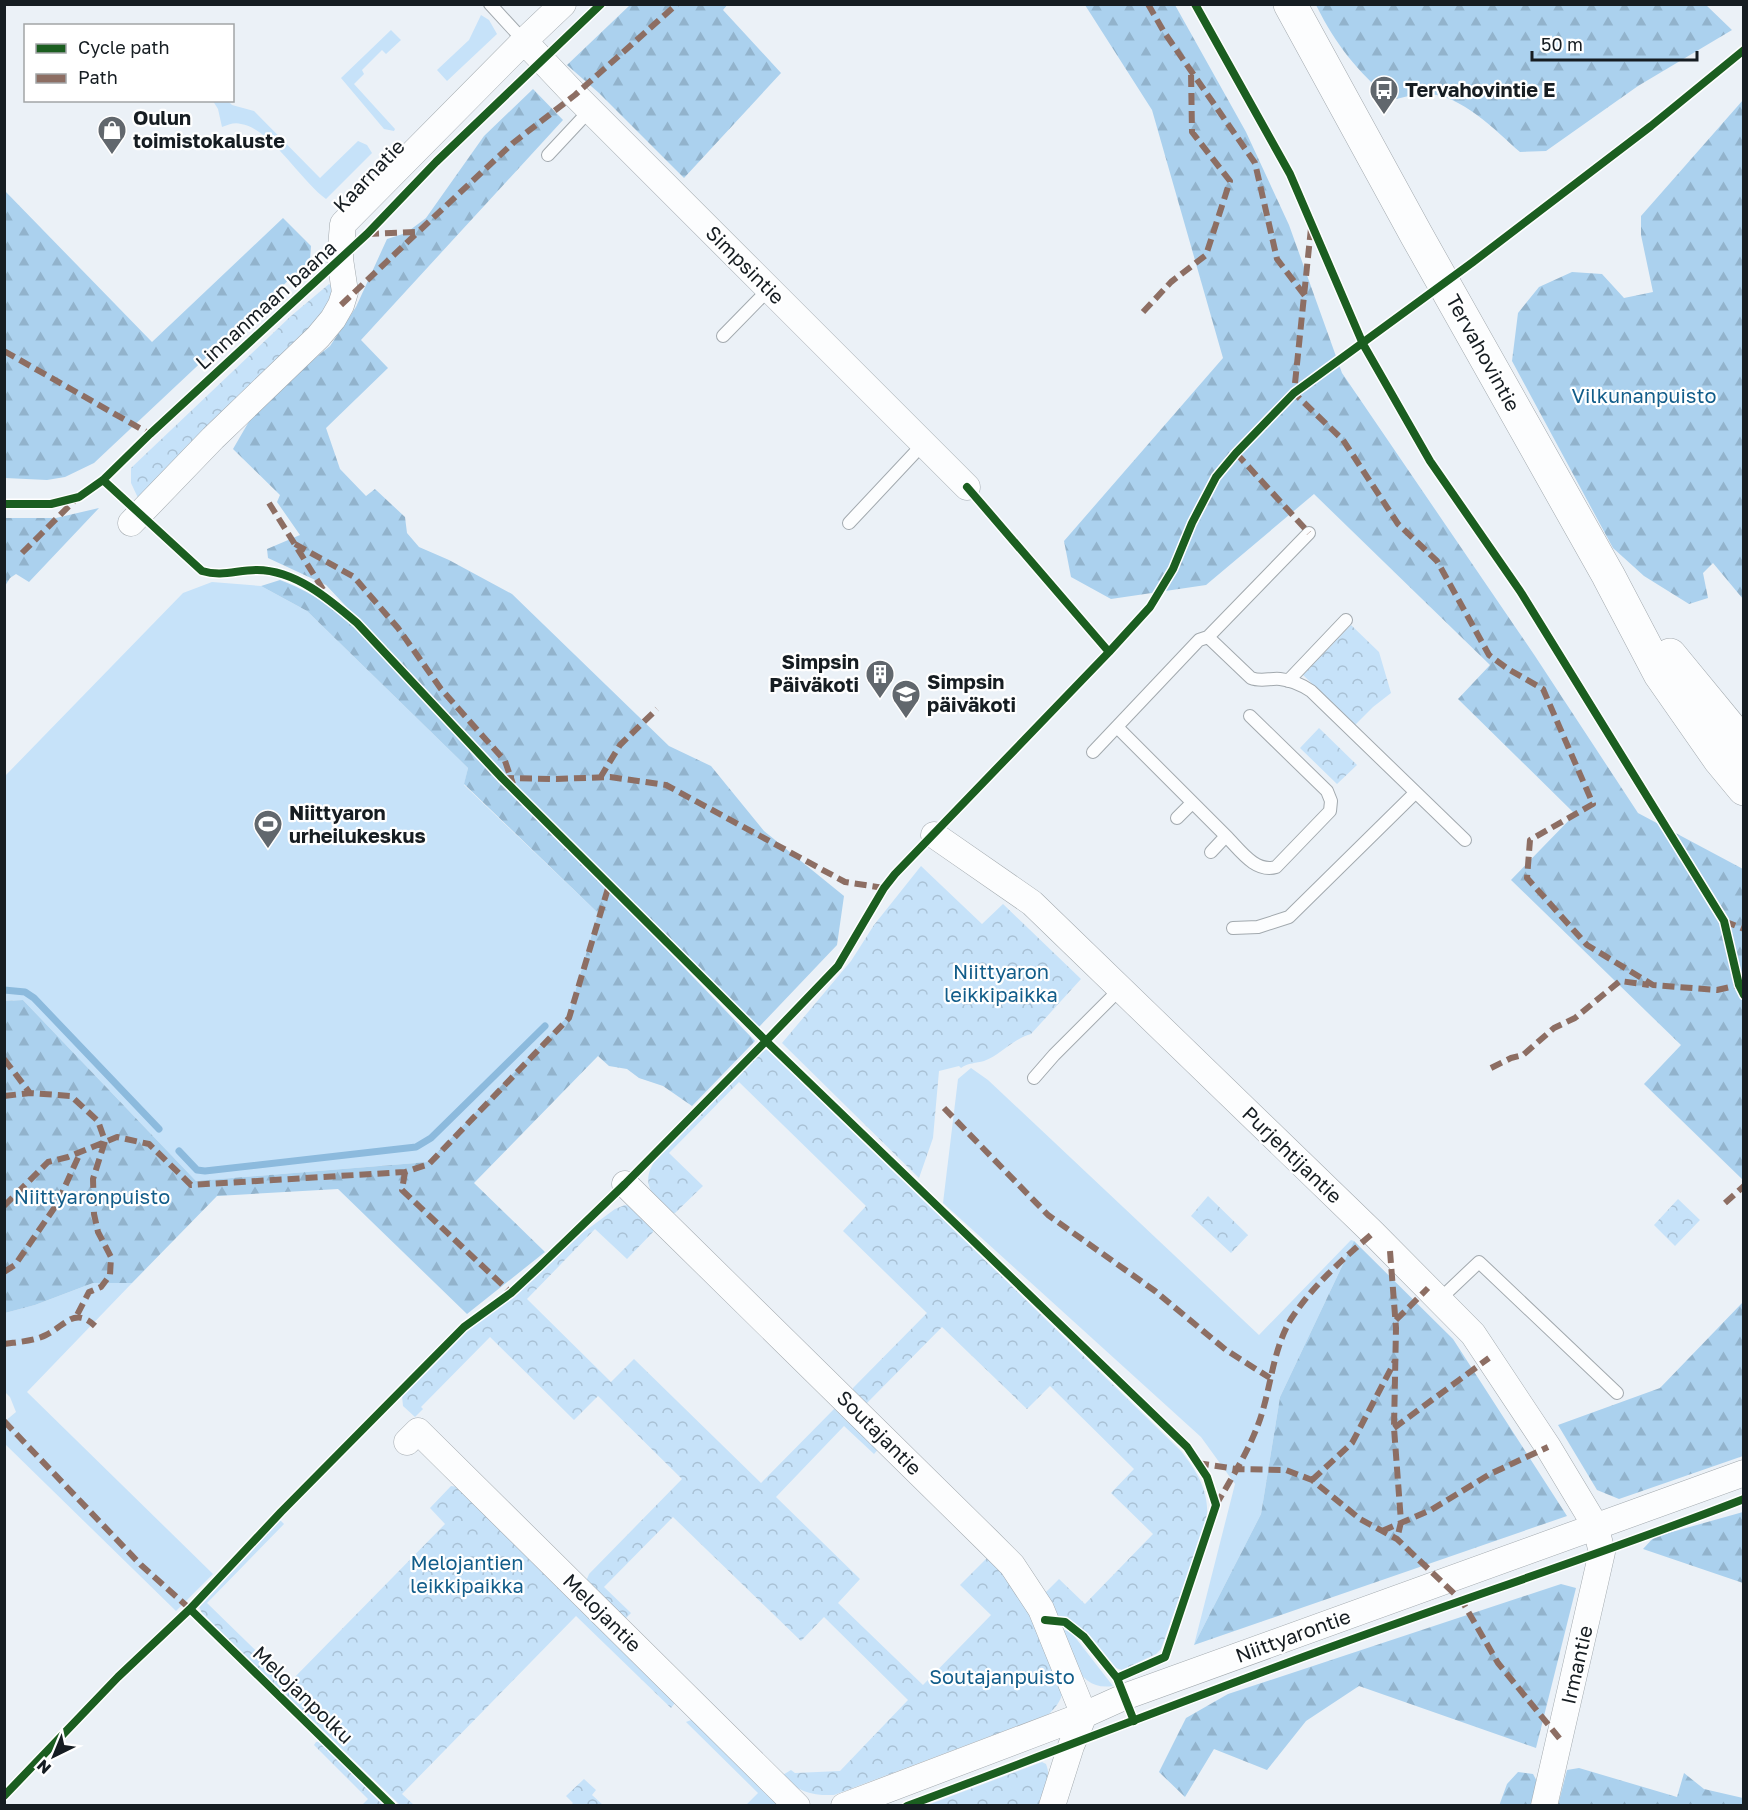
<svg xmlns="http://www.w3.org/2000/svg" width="1748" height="1810" viewBox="0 0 1748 1810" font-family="'Golos Text',sans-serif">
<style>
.grass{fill:#c6e2f9}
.forest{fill:url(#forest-firs)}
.park{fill:url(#park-crowns)}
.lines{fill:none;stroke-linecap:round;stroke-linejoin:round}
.stream{stroke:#8cbadd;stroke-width:7}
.service-casing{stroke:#a2a9ae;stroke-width:14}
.minor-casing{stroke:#a2a9ae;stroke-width:27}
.secondary-casing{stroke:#a2a9ae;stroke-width:34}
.service{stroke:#fcfdfe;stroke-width:12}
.minor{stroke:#fcfdfe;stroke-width:26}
.secondary{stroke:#fcfdfe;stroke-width:33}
.quiet{stroke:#8d6e63;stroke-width:6;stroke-dasharray:12 6;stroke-linecap:butt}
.cycleway-casing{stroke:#fff;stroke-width:11}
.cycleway{stroke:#1b5e20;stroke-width:8}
.labels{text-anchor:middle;stroke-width:4.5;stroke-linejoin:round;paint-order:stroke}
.poi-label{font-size:20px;font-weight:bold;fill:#161d22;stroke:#fff;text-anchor:start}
.street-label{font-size:20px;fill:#161d22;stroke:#fff}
.park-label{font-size:20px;fill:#125d8a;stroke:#fff}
</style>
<defs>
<pattern id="forest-firs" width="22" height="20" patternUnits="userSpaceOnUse" patternTransform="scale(1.5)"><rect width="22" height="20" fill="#abd1ee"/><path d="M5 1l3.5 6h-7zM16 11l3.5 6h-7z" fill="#92b3cc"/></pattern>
<pattern id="park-crowns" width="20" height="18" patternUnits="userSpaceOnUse" patternTransform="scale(1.5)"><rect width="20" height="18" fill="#c6e2f9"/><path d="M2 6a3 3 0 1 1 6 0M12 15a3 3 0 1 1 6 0" fill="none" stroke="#a9c1d5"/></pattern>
</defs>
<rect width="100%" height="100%" fill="#ebf1f7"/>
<path class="grass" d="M481,15L489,20L497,34L447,81L437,70L469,40Z
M391,30L401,40L386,54L382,50L362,70L364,74L354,84L395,129L394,131L384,129L341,78Z
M213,101H228L232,105L254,111L320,178L358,141L367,145L372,153L326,199C301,181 270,128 241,124C234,122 228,125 222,127L218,109Z
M212,582L261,586L307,611L468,768L464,785L598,913L568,1016L428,1162L196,1181L23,1000L5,1001V776L183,593Z
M971,1068L988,1080L1259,1335L1351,1240L1354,1241L1280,1397L1261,1514L1194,1645L1235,1484L1201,1437L943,1203L958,1079Z
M93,1283H132L27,1392L213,1574L176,1611L5,1444L4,1422L16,1412L10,1397L5,1392V1313L35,1305Z
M1058,1628L1071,1632L1113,1686C1078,1692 1070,1653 1058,1628Z
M691,1720L701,1722L781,1805H746L758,1793L686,1722Z"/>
<path class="forest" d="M728,4L723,10L781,73L684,178L599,93L567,65L630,5Z
M1085,5H1175L1246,132L1289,225L1342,373L1535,656L1638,813L1743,869V1180L1644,1084L1681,1045L1511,880L1575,814L1458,699L1490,665L1314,494L1206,585L1111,599L1071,577L1064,541L1223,358L1152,110Z
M1316,5H1706L1732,30L1638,86L1546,151L1520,152C1495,130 1459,92 1424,94C1413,94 1402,98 1391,100C1357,71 1336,45 1316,5Z
M533,89L563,120L361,340L388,368L326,428L340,469L366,496L375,489L405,517L407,533L419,547L449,560L512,594L669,746L711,766L764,831L844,896L837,945L759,1027L499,769L326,585L268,558L267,549L300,535L277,502L280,495L233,449L251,418L271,394L330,346L356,307L387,239L406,233L426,218L484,136Z
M1743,100V599L1713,563L1703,573L1708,598L1689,604L1644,576L1613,548L1512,361L1518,313L1539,287L1572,272L1602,274L1624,298L1653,292L1641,235V216Z
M5,191L152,342L283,218L311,246L310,260L94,463L65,477L47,480L5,478Z
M99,508L29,582L16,574L10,578L5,586V518H56Z
M280,580C311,592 328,604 353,626L755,1041L692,1106L663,1086L639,1078L627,1069L609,1066L598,1056L474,1183L545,1252L467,1314L338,1189L217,1196L132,1283H93L35,1305L5,1313V1001L23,1000L196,1181L428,1162L568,1016L598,913L464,784L468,768L307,611L261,586Z
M1354,1241L1453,1339L1567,1516L1194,1645L1261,1514L1280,1397Z
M1743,1302V1456L1619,1499L1597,1490L1558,1425L1660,1388Z
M1743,1512V1583L1643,1549L1654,1537Z
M1561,1584L1576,1588L1536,1748L1359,1686L1306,1721L1267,1770L1214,1749L1185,1797L1159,1772L1186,1718L1228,1694Z
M1579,1768L1677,1797L1684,1773L1704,1789L1743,1798V1805H1558L1567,1770Z
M1518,1772L1533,1774L1540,1787L1535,1805L1499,1806L1507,1784Z"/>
<path class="park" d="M329,284L334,288L328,314L138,498L131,483V468L291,316Z
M1351,625L1379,652L1391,693L1373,707L1355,725L1303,675Z
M1319,728L1357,765L1337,784L1300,748Z
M921,866L982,924L1003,904L1081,979L1031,1034C1014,1038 1001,1055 984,1061C976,1063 968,1063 961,1068L959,1066L939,1071L933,1138L919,1178L782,1043L851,961L874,925Z
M768,1049L1181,1451C1198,1473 1209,1491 1207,1519L1161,1649L1156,1654L1122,1670C1103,1666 1095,1643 1082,1630C1073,1622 1064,1619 1054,1614L1044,1594L1059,1579L1085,1604L1153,1534L1111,1493L1134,1469L1050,1386L1027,1409L942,1327L867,1403H863L853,1392V1388L927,1313L843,1231L866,1206L739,1082L669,1153L703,1186L675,1213H670C650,1194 639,1182 658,1156L759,1052Z
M1208,1196L1248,1235L1231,1253L1191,1216Z
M1678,1199L1700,1220L1675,1246L1654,1225Z
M625,1205L635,1207L655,1226L653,1232L627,1259L595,1229L527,1299L611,1382L634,1359L761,1483L836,1407L881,1446L874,1454L844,1426L776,1497L860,1579L838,1603L923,1685L991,1615L960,1585L988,1557L1024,1598L1063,1688C1062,1699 1058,1705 1049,1714L834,1795C812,1796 797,1791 781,1776L791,1770L795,1773L840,1771L908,1700L824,1617L801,1641L673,1517L604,1587L631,1613L623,1621L585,1584L589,1574L682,1479L598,1396L574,1420L490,1337L421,1407L423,1409L415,1417L403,1406L402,1396L464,1330L542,1271L581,1234L615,1209Z
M451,1486L458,1487L675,1703L671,1708L576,1616L402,1794L414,1805H400L203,1615L198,1605L280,1520L284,1524L207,1603L289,1683L445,1524L430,1508Z
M322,1741L387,1805H362L368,1799L314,1745L316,1742Z
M1042,1762L1046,1764C1052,1778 1045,1792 1040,1805L925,1806Z
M584,1779L596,1790L592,1795L603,1805H571L573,1803L566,1796Z"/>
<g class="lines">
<path class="stream" d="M4,990L25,992L34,998L159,1129
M179,1151L197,1170L205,1171L416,1147L431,1138L545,1026"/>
<g class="service-casing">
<path id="service" d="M490,4L524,41
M548,155L590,110
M723,336L769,289
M849,523L923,444
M1208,637L1251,678C1261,682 1270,678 1280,679C1291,680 1302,685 1311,691L1465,840
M1288,681L1346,620
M1117,727L1226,836L1211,852
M1093,752L1199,640L1208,637L1309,533
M1177,818L1192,803
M1226,836C1240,850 1255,873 1276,867L1330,811L1331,801L1327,791L1250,716
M1233,928L1258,927L1289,917L1415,793
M1034,1078L1054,1055L1121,988
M1439,1300L1479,1262L1617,1393"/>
</g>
<g class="minor-casing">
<path id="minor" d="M524,41L575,95L967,487
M131,523L213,438L318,337L333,319L341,305L345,292L340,259L343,224L524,41L563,4
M934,835L1032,903L1373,1233L1473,1334L1548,1447L1595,1525L1602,1552L1544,1806
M625,1184L986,1539L1012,1565L1041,1609L1084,1715L1071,1746L1052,1806
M407,1442L418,1431L797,1806
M844,1806L1084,1715L1124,1697L1744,1473"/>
</g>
<g class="secondary-casing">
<path id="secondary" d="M1290,4L1417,236L1608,575L1660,674L1720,760L1744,789
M1670,655L1744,745"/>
</g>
<use href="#service" class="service"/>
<use href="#minor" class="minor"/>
<use href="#secondary" class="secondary"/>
<path class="quiet" d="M1148,4L1164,32L1255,163L1277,259L1305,296
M1311,228L1294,393L1343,440L1398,524L1437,561L1489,655L1508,669L1543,689L1593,804L1530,840L1527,878L1587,945L1653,985L1717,990L1739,985
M367,234L418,232L513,143L575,95L677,4
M341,305L418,232
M1143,312L1171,282L1206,255L1230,181L1192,132L1191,71
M4,351L150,434
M1236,453L1309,533
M269,503L324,591
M295,544L354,577L398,628L441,689L505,761L513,784
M22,553L76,499
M502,778L556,779L610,777L666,785L845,882L884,888
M600,778L620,745L657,709
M1724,921L1744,929
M4,1059L30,1093
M1491,1068L1511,1058L1523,1055L1554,1028L1575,1018L1620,981L1649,985
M4,1096L30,1093L71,1096L98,1121L105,1141L93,1179L94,1214L98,1232L111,1257L110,1275L101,1287L89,1292L76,1317
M944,1108L1048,1215L1155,1291L1226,1350L1270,1378
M405,1172L402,1190L511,1293
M1725,1203L1744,1186
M4,1206L48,1162L68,1157L117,1137L149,1144L191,1185L405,1172L429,1164L569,1018L609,885
M1390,1251L1396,1328L1394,1428L1401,1522L1397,1539
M4,1272L15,1265L57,1204L81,1151
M1396,1320L1428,1288
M4,1344C17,1342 35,1341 46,1335C65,1326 74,1306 95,1326
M4,1421L141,1565L190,1609
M1394,1428L1489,1358
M1197,1463L1236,1469L1286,1470L1312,1480L1360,1519L1397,1539L1462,1601L1498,1663L1560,1739
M1312,1480L1352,1443L1395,1361
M1216,1505C1234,1474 1255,1441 1264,1406C1272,1377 1275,1346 1291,1319C1313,1285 1343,1259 1373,1233
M1382,1531L1431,1510L1490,1474L1548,1447"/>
<g class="cycleway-casing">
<path id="cycleway" d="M1195,4L1290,174L1363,344L1430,461L1520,591L1724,921L1739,985L1744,995
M103,480L202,571C222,577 237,570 257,570C295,570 329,599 357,623L502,778L766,1041L1187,1447L1207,1477L1216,1505L1165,1657L1117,1678L1134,1721
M967,487L1109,652
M4,504H51L79,497L103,480L150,434L367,234L436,162L601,4
M190,1609L392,1806
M1045,1620L1065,1622L1084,1637L1117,1678
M4,1796L118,1677L190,1609L281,1512L464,1327L511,1293L539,1267L625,1184L766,1041L838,966L884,888L895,874L1109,652L1150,607L1173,569L1192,523L1216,477L1236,453L1294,393L1473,262L1651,126L1744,50
M907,1806C1051,1753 1194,1696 1339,1644C1474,1595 1610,1551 1744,1499"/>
</g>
<use href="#cycleway" class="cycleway"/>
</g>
<defs>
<g id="bus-pin" transform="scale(1.5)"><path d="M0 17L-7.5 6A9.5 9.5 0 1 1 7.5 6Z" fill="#61676d" stroke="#fff"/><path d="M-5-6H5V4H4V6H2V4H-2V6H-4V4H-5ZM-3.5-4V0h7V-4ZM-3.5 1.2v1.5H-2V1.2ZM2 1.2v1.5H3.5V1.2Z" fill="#fff"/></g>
<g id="shop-pin" transform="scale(1.5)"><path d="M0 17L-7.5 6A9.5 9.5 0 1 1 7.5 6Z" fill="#61676d" stroke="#fff"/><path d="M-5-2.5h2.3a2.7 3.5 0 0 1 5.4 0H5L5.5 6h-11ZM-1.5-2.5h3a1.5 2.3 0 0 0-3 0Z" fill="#fff"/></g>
<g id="building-pin" transform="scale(1.5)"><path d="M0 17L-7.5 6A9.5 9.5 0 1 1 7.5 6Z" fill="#61676d" stroke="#fff"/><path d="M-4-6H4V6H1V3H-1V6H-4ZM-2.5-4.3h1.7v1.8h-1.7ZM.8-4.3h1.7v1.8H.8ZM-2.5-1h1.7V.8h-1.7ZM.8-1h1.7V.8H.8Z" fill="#fff"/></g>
<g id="school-pin" transform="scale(1.5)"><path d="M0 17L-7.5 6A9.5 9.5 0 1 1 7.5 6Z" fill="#61676d" stroke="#fff"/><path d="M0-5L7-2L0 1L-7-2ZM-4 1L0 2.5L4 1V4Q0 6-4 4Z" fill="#fff"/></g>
<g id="stadium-pin" transform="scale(1.5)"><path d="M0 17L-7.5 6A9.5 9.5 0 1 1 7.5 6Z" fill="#61676d" stroke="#fff"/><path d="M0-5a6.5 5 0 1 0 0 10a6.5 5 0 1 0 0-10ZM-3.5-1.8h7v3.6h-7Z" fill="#fff"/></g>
</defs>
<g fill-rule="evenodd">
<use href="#bus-pin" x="1384" y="90"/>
<use href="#shop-pin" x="112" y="130"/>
<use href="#building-pin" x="880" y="674"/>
<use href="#school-pin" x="906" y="694"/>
<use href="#stadium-pin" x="268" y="824"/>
</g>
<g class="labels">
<g class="poi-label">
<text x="1405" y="97">Tervahovintie E</text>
<text x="133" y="125">Oulun<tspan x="133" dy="23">toimistokaluste</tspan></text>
<text x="859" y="669" text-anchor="end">Simpsin<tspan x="859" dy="23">Päiväkoti</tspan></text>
<text x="927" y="689">Simpsin<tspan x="927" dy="23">päiväkoti</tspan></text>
<text x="289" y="820">Niittyaron<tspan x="289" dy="23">urheilukeskus</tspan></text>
</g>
<g class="street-label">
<text transform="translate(369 176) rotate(-46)" y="7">Kaarnatie</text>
<text transform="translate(745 265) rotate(45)" y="7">Simpsintie</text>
<text transform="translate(266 305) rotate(-42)" y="7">Linnanmaan baana</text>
<text transform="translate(1483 353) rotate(61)" y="7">Tervahovintie</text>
<text transform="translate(1292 1155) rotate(44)" y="7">Purjehtijantie</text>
<text transform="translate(879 1433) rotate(45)" y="7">Soutajantie</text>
<text transform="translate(602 1613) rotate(45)" y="7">Melojantie</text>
<text transform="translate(1293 1636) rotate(-20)" y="7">Niittyarontie</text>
<text transform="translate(1577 1665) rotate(-77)" y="7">Irmantie</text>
<text transform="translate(303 1695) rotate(44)" y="7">Melojanpolku</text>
</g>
<g class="park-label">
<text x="1644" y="403">Vilkunanpuisto</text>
<text x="1001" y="979">Niittyaron<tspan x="1001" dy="23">leikkipaikka</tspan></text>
<text x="92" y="1204">Niittyaronpuisto</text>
<text x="467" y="1570">Melojantien<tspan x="467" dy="23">leikkipaikka</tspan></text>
<text x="1002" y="1684">Soutajanpuisto</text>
</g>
</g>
<rect width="1748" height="1810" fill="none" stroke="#161d22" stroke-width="12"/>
<rect x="24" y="24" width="210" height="78" fill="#ffffff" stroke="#a2a5a7" stroke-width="1.5"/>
<rect x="36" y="44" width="30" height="9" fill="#1b5e20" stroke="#a2a5a7" stroke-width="1.5"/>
<text x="78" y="54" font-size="18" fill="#161d22">Cycle path</text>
<rect x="36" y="74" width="30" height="9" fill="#8d6e63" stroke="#a2a5a7" stroke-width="1.5"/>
<text x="78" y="84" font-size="18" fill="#161d22">Path</text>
<g transform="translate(54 1756) rotate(223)" stroke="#ffffff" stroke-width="4.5" paint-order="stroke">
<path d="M0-4.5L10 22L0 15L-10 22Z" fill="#161d22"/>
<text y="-9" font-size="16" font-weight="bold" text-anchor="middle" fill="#161d22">N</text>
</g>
<path d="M1532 51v9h165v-9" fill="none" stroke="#161d22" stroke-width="3"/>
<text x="1541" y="51" font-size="18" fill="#161d22" stroke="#ffffff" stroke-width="4.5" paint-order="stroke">50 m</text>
</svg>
